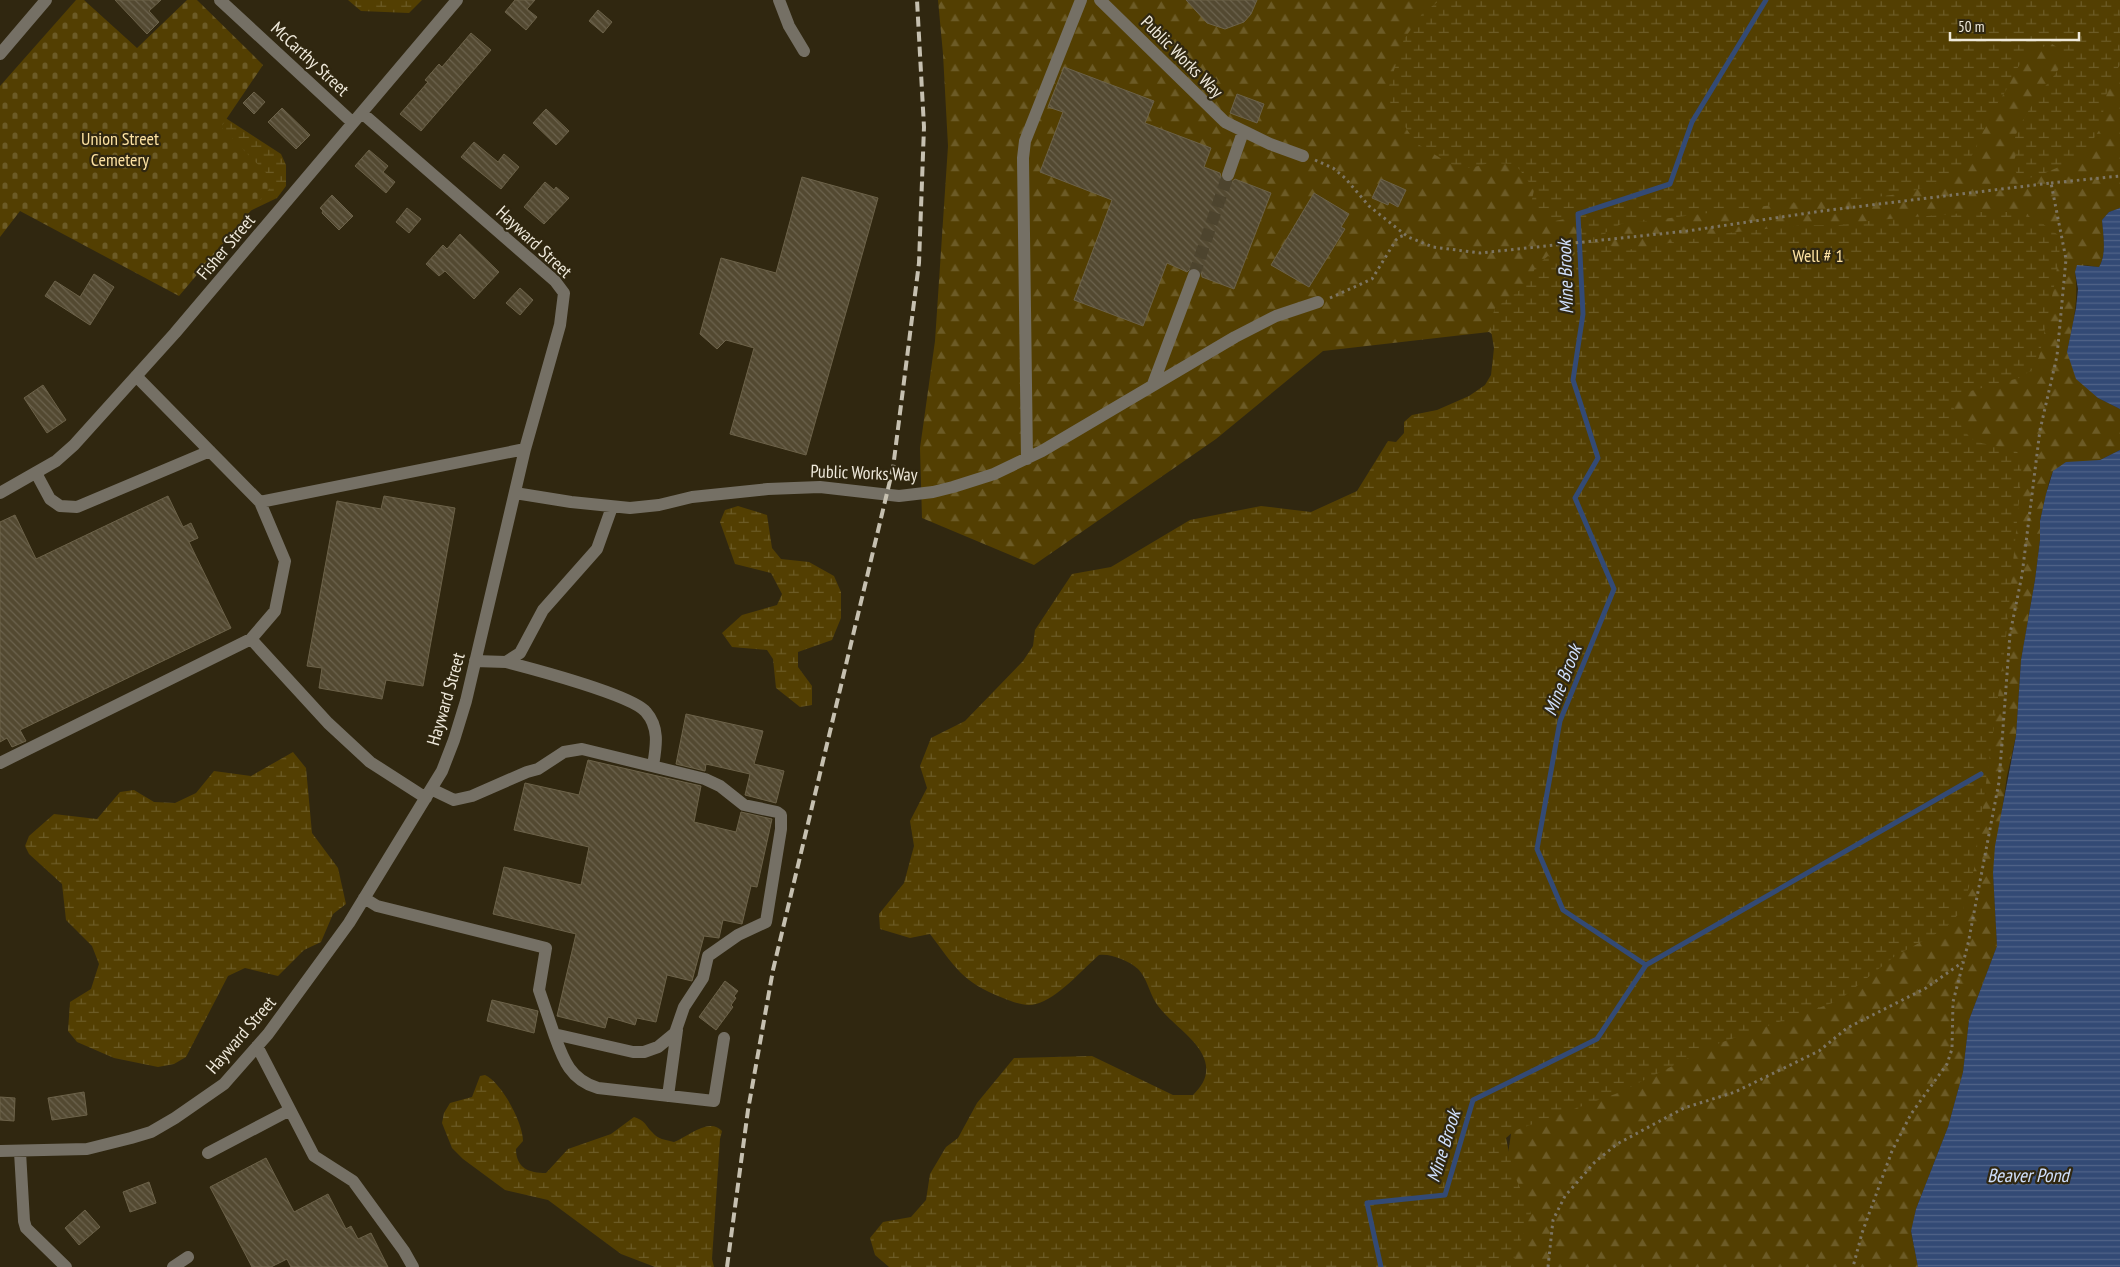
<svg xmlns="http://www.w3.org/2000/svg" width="2120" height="1267" viewBox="0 0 2120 1267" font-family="'PT Sans Narrow',sans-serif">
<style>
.forest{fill:url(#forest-firs)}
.wetland{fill:url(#wetland-marsh)}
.cemetery{fill:url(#cemetery-stones)}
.water{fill:url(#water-rules)}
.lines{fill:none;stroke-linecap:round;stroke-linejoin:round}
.stream{stroke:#334a75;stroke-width:5}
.building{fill:url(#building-back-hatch);stroke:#6c6249}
.minor-tunnel{stroke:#4d442e;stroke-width:12;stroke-dasharray:12 6;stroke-linecap:butt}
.path{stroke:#7d7562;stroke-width:3;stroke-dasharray:2.5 4;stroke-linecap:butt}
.minor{stroke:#757065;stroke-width:12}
.rail{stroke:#c6c0b0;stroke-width:4;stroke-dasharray:10 5;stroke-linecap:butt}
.labels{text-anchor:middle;stroke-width:4.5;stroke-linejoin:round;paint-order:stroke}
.street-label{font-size:18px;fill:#efe9db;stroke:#302710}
.park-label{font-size:18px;fill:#fde2a2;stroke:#302710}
.water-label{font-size:19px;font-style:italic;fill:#d0e0fd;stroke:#302710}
</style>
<defs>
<pattern id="forest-firs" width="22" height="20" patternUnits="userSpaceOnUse" patternTransform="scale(1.25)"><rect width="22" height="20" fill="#533f02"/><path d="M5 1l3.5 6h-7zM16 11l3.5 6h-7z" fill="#6c5b26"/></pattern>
<pattern id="wetland-marsh" width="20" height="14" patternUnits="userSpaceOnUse" patternTransform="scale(1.25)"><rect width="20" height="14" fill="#533f02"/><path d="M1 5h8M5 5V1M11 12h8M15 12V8" fill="none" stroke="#6c5b26"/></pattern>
<pattern id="cemetery-stones" width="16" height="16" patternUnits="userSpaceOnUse" patternTransform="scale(1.25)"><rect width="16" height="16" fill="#533f02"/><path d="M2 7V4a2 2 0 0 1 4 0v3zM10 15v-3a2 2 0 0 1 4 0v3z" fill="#6c5b26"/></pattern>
<pattern id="water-rules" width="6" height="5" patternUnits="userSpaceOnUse" patternTransform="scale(1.25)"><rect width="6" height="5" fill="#334a75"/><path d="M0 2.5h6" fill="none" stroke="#516488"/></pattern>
<pattern id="building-back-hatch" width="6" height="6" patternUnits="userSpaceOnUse" patternTransform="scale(1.25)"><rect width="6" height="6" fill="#534931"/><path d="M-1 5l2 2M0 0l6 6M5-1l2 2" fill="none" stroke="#6c634e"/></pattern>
</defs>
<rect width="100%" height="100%" fill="#302710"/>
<path class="forest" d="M938,0H2120V208L2109,212L2102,220C2103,234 2107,254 2099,267L2084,265L2075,272C2079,300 2073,324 2067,352L2098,398L2120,409V450L2100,460L2085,462L2053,471L2049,482L2040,521V540L2035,580L2021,660L2016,736L2007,776L1993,873L1997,946L1969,1020L1963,1072L1948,1127L1916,1209L1911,1232L1918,1267H1487L1506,1168L1522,1059L1749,524L1489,332L1323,351L1216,439L1034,565L922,518L920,448L935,341L948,146L943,54Z"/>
<path class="wetland" d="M348,0H422L409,13L361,11Z
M1440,0H2120V65L2109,81L2100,129L2084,153L2075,160L2038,176L2023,179L2018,176L2012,164C2020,150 2013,150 2015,138C2018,126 2029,111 2035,100C2045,83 2064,72 2063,51L2052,44C2019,52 2020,67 2005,92C2000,101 1992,109 1988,118C1981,135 1976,155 1962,168C1926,202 1831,199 1783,204C1729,210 1675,218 1621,224L1601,235V241L1610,246L1627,250L1728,233L1805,225H1840L1876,220L1978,212H2016L2036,219L2058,235L2060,248L2054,287L2039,357L2033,369L2019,378L1963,393L1951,402L1962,426L1970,438L1981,443L2015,450L2022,457L2020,490L2005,647L1974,869L1963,909L1945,929L1895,956L1838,1001L1717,1044L1618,1093L1514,1131L1506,1138L1513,1172L1531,1213L1511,1267H889L875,1255L870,1238L883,1222L911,1217L926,1200L930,1174L946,1147L958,1138L977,1103L1014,1058L1092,1056L1173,1095H1193C1203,1085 1209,1075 1205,1061C1199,1039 1168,1022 1156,1003C1149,992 1147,978 1138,969C1130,961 1110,953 1099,955C1083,969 1057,999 1036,1004C1025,1007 1013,1002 1003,998C962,982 955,967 930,934L910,938L880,929L879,914L904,883L914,846L910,821L927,788L920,766L931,738L965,721L1023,661L1033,646L1035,630L1072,574L1111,567L1190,520L1261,506L1311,512L1357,491L1388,441L1396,442L1404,433V422L1412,415L1437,410L1469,396L1485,385L1491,375L1494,348L1490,324L1495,308L1528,284L1536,266L1548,256L1563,262C1583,252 1581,244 1578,224L1569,218C1546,224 1545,221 1531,204L1534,190L1526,178L1515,164L1490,163L1470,168L1450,164L1416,143L1391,106L1389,96V86L1404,39L1422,14Z
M224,117L281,154L286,165V186L277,198L250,211L234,232L214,240L191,152Z
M738,506L767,515L772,548L781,559L809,562L834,576L841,592V618L832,640L798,652V667L812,686V705L800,707L776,688L773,659L767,650L732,647L722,633L742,615L777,605L782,594L771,573L735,564L720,522L725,510Z
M293,752L306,768L312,833L338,868L346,904L333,914L321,942L304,950L278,976L245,968L228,976L186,1057L174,1064L158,1067L114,1058L77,1042L68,1031L70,1002L91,989L99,964L92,946L66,920L62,884L29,854L25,846L29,836L54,814L97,819L120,792L134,790L154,802L175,803L196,793L214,771L251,776Z
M485,1075C502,1083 523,1123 523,1141L516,1149C516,1168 529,1173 546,1173L568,1149L611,1134L634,1117C646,1121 644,1124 652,1132C657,1139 666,1140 674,1142C688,1137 709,1117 722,1131L720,1139L712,1259L714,1267H655L621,1254L548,1200L505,1190L463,1159L452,1148L442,1123L444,1113L450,1103L472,1097L480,1076Z"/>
<path class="cemetery" d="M76,0H84L137,48L187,0H197L263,65L221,127L275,182L179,296L20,211L0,237V86Z"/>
<path class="water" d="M2120,208V409L2098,398L2076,379L2067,352L2076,308L2078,289L2075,272L2077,265L2099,267C2107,254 2103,234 2102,220L2109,212Z
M2120,450V1267H1918L1911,1231L1916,1209L1948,1127L1963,1072L1969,1020L1997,946L1993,873L1995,846L2016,736L2021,660L2035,580L2040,540V521L2046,494L2053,471L2066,462L2100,460Z"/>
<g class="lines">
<path class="stream" d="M1646,965L1981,774
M1381,1267L1367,1203L1445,1195L1473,1100L1597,1039L1646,965L1563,910L1537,849L1560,721L1614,589L1575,498L1598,458L1573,380L1583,314L1578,214L1670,184L1692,122L1766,0"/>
</g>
<path class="building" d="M115,0H161L149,11L159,22L147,34Z
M515,0H535L527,9L537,17L526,30L505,12Z
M1186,0H1257L1251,14L1244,22L1225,29L1207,23Z
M598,10L612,22L603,33L589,21Z
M471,33L491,50L421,131L400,114L428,82L425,80L439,64L442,67Z
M1064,67L1154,101L1145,123L1211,148L1204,167L1220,173L1222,180L1225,182L1230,183L1235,179L1271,193L1234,289L1202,277L1201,270L1197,268L1192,267L1187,272L1167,263L1143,326L1074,300L1112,200L1040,172L1063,112L1048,107Z
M254,92L265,102L254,114L243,103Z
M1237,94L1264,104L1257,123L1230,113Z
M282,108L310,135L296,149L268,122Z
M546,109L569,131L556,145L533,123Z
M474,142L498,162L504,154L519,167L501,189L461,157Z
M369,150L388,166L383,172L395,182L386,193L355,166Z
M802,177L878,198L806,455L730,434L754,348L726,340L717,349L700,334L721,258L776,273Z
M1381,179L1406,190L1398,207L1389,202L1388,205L1372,198Z
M545,182L554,190L556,187L569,198L544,224L524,207Z
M1314,193L1349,214L1341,227L1345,229L1309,287L1271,265Z
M332,195L353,216L339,230L322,213L323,211L320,208Z
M407,208L421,219L409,233L396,222Z
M460,234L499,272L474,299L445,271L439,276L426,264L443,245L447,249Z
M94,274L114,287L90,325L45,296L55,281L80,297Z
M520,288L533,300L520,315L506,303Z
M43,385L66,420L47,433L24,398Z
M168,496L183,527L191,523L198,538L189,542L231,628L20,730L26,741L12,747L7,738L0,742V522L15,515L36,559Z
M384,496L455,508L423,686L386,680L382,699L319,688L322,668L307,666L337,501L381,509Z
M686,714L763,731L754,764L784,771L776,803L745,795L750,774L706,764L705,771L676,764Z
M588,760L701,786L694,822L736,832L741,812L772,819L757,887L751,886L742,924L723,920L719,938L704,936L692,981L667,975L656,1022L637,1018L635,1025L608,1017L605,1028L557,1016L576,934L493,914L504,867L581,885L589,847L514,830L525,783L579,795Z
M725,981L738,991L734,996L736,998L731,1005L733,1007L716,1030L699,1017Z
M492,1000L538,1011L534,1033L487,1021Z
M84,1092L87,1115L52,1120L48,1098Z
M0,1097L15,1098L14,1121L0,1120Z
M266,1158L294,1212L328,1194L346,1229L351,1226L358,1239L371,1233L388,1267H291L287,1259L271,1267H252L210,1187Z
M149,1182L156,1203L130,1212L123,1192Z
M85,1210L100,1227L79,1245L65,1228Z"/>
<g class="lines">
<path class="minor-tunnel" d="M1194,275L1228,175"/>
<path class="path" d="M1315,160L1333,168L1345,178L1369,206L1408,237L1433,247L1480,253L1687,231L1822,211L2051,183L2066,259L2057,356L2040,430L2022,575L2010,634L1999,782L1968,944L1953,1002L1952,1049L1947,1064L1911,1114L1892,1151L1862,1233L1853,1267
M2051,183L2120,176
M1330,298L1372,279L1396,240L1399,237L1405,235
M1548,1267L1553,1220L1565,1196L1595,1162L1617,1144L1684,1108L1735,1092L1819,1051L1847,1028L1926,988L1963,962"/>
<path class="minor" d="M220,0L353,123
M779,0L789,26L804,51
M1100,0L1225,122L1270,144L1303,156
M0,54L46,0
M1228,175L1243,132
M136,376L260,502L285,561L275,611L251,639
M1153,384L1194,275
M1027,459L1023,158L1025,141L1081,0
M36,473L50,499L60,506L77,507L210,451
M0,493L56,461L74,445L175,333L457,0
M515,493L571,502L630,508L659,505L692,497L768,489L820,487L899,496L933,492L953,487L994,474L1042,451L1235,337L1276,316L1318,302
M260,502L525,449
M475,661L506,662L520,653L543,610L597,549L612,507
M506,662C533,669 632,695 646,712C660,728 656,747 653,766
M0,763L251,639L328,723L370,762L426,798
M364,898L377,906L546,948L539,990L554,1034L633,1052H644L658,1047L675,1033L684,1007L703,978L708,956L738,935L766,922L781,829V815L777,812L744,805L720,786L705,779L582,749L564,752L538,769L527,772L472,796L454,800L431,789
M554,1034C563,1059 570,1080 598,1088L714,1101L724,1038
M257,1046L314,1156L353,1181L404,1251L413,1267
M668,1096L677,1030
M0,1151L87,1149L131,1138L151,1132L175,1118L224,1084L268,1034L349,923L442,771L454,740L466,701L525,449L560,325L564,293L555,281L362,113
M20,1152L24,1221L26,1228L66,1267
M208,1153L290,1110
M173,1267L188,1257"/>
<path class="rail" d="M727,1267L748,1110L773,970L893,468L919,263L924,127L917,0"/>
</g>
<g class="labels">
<g class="street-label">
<text transform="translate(1182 57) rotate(45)" y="6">Public Works Way</text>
<text transform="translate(310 59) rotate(43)" y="6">McCarthy Street</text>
<text transform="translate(534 242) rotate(43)" y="6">Hayward Street</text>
<text transform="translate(226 247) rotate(-50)" y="6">Fisher Street</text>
<text transform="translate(864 473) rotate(2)" y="6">Public Works Way</text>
<text transform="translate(446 699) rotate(-74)" y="6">Hayward Street</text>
<text transform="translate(241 1035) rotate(-49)" y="6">Hayward Street</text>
</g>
<g class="park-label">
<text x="120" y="145">Union Street<tspan x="120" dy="21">Cemetery</tspan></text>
<text x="1818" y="262">Well # 1</text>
</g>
<g class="water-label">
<text transform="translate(1565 277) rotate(-92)" y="7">Mine Brook</text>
<text transform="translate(1562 680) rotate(-69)" y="7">Mine Brook</text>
<text transform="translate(1443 1146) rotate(-73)" y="7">Mine Brook</text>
<text x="2028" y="1182">Beaver Pond</text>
</g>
</g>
<path d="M1950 32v8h129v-8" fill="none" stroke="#efe9db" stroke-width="2.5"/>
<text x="1958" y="32" font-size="15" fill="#efe9db" stroke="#302710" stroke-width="4" paint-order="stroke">50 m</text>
</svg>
